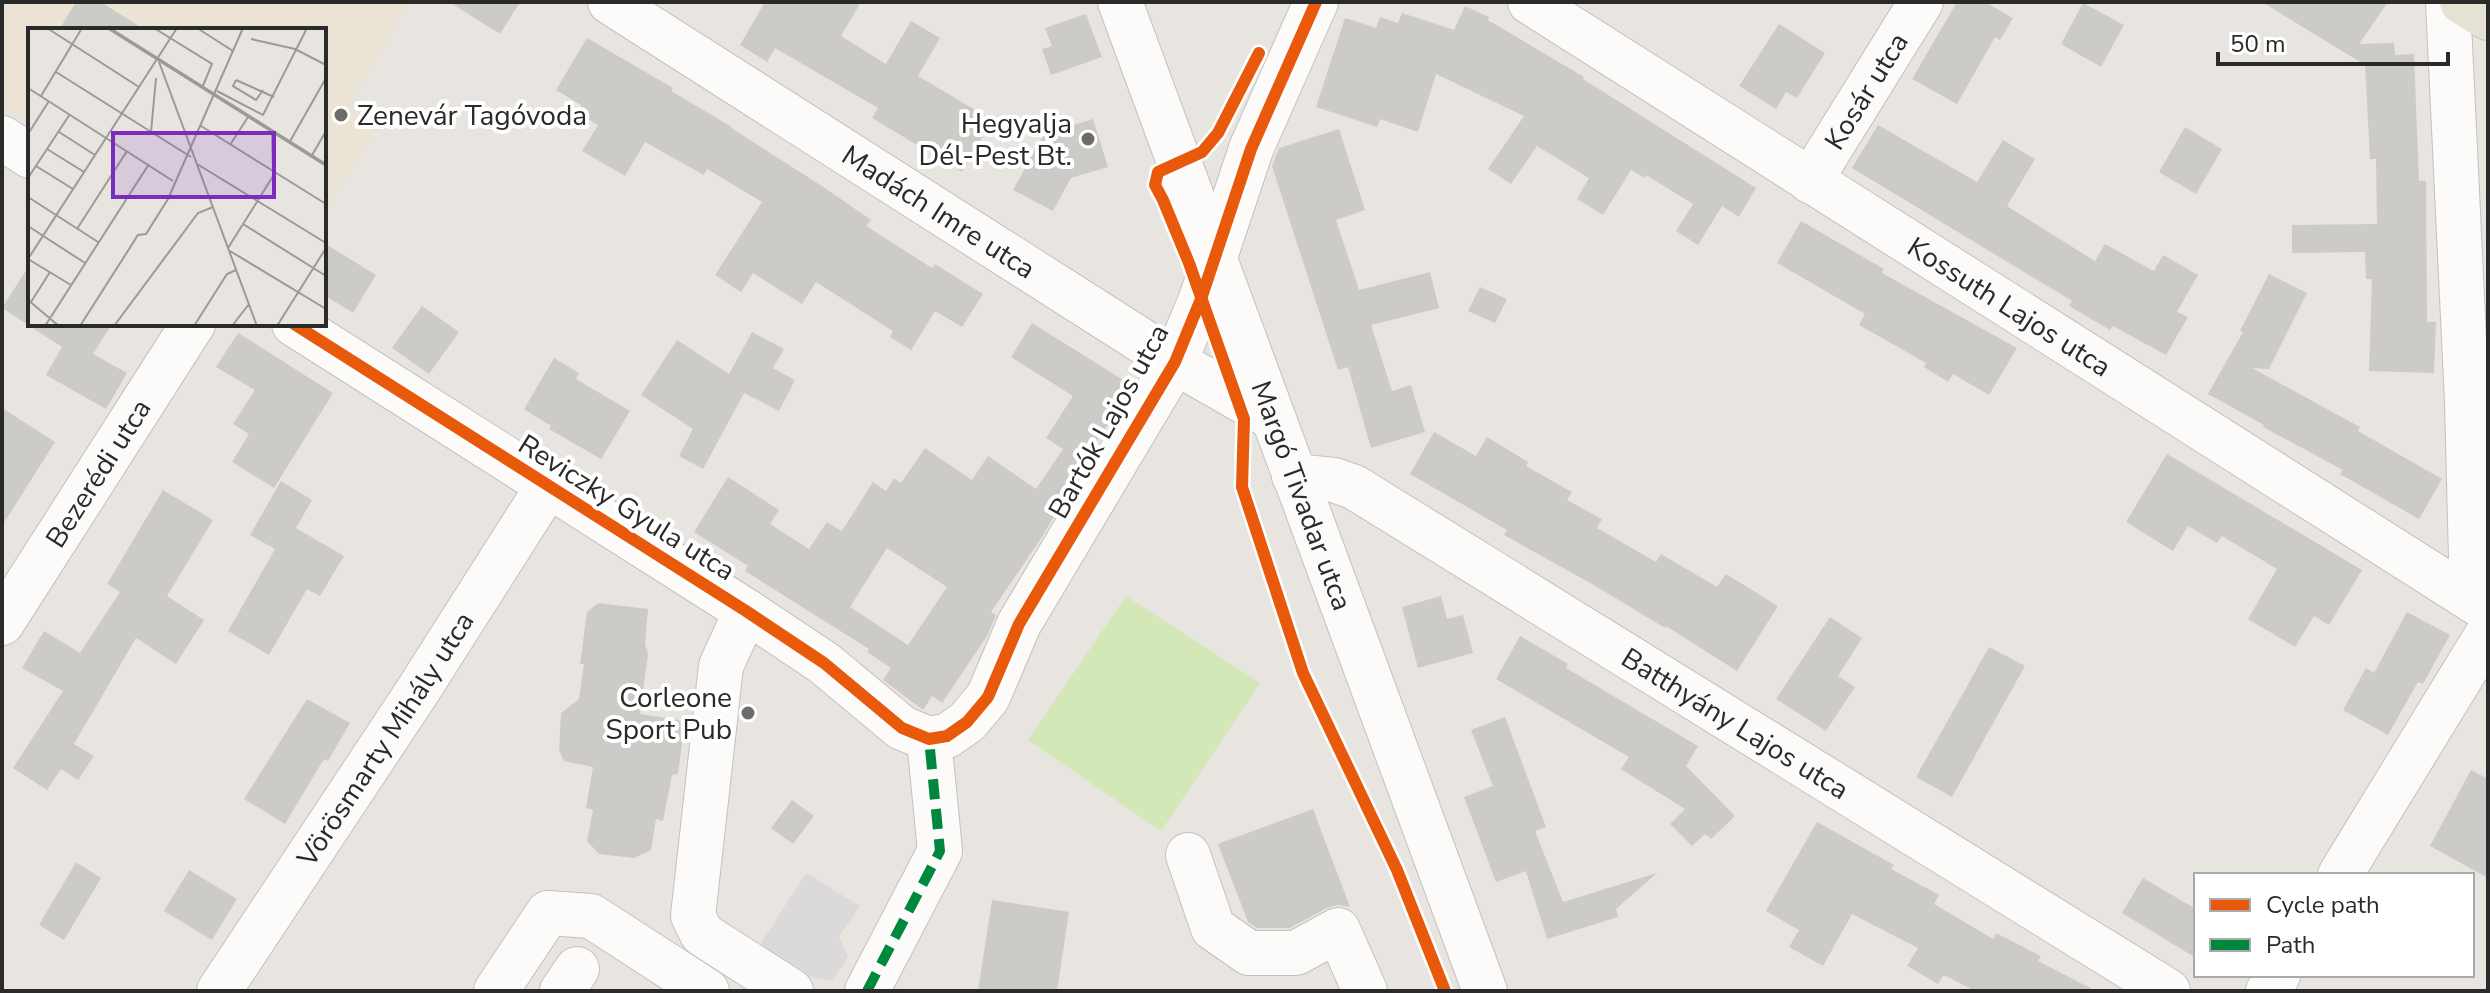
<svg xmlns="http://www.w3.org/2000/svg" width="2490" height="993" viewBox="0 0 2490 993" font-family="'Nunito Sans',sans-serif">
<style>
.industrial{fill:#dcd9db}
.education{fill:#ebe4d5}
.pitch{fill:#d3e7b7}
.building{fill:#cdcbc7;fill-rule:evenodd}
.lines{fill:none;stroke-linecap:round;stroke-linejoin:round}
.minor-casing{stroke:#c2c1c1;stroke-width:46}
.major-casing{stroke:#c4c3c1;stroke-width:46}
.minor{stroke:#fcfbfa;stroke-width:44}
.major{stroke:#e5e2d4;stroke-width:44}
.quiet{stroke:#00873e;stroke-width:10;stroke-dasharray:20 10;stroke-linecap:butt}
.cycleway-casing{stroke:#fff;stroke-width:17}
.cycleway{stroke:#e8590c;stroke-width:12}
.poi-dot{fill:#6c6b6a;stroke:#fff;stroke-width:3}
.labels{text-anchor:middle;stroke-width:8;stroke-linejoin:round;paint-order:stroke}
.street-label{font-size:28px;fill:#2a2a2a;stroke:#fff}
.poi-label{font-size:28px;fill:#2a2a2a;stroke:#fff;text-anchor:end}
.inset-road{fill:none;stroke:#9c9a97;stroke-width:2}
.view{fill:#7b2cbf;fill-opacity:0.15;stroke:#7b2cbf;stroke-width:4}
.inset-edge{fill:none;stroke:#2a2a2a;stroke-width:4}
</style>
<rect width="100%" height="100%" fill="#e8e5e0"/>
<path class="industrial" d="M806,873L860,906L839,937L848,957L832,981L813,978L760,945Z"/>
<path class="education" d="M2,2H410L347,108L377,128L324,215V30H30V123L2,105Z"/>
<path class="pitch" d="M1126,596L1260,683L1161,831L1028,740Z"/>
<path class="building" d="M76,2H101L145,30H59Z
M449,2H520L500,34Z
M765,2H861L841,36L886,64L911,21L940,38L918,76L992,120L962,172L872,118L878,108L775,48L767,62L740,45Z
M1957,2H1985L2013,18L2000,40L1995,37L1957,104L1912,79Z
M2262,2H2388L2359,44L2394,43L2395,55L2414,54L2419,181H2426L2427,322H2436L2434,373L2369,371L2372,279H2366L2365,252L2292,253V225L2377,224L2376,159H2370L2365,65Z
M2083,3L2124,25L2101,67L2061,44Z
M1465,6L1489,17L1488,20L1584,77L1583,79L1756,188L1739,217L1722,206L1698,245L1676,231L1693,204L1646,175L1644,178L1631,170L1603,215L1577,199L1589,178L1537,146L1511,184L1488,169L1524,116L1436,74L1418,132L1380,119L1377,127L1316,107L1345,18L1376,28L1380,17L1398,23L1402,13L1454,30Z
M1086,14L1102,57L1051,75L1042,49L1052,46L1045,28Z
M1779,24L1825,53L1797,98L1786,92L1776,109L1739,86Z
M587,38L673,88L671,91L732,127L731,128L825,188L871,220L866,226L932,268L935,264L983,294L962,327L935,311L911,350L890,337L893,331L816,282L802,304L753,273L741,292L715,275L762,202L707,169L704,175L645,142L625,176L582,151L598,125L577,113L581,105L556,90Z
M1093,119L1108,167L1071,178L1053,211L1013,190L1044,134Z
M1878,125L1977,182L2003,140L2035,159L2007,206L2095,261L2105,244L2154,271L2163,255L2198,275L2177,312L2188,317L2166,355L2113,326L2110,330L2069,306L2072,301L1852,168Z
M2185,127L2222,149L2196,194L2159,172Z
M1339,129L1365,210L1336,220L1359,290L1430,272L1439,308L1371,325L1392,391L1411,385L1425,432L1371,448L1348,367L1338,370L1272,166L1279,148Z
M1801,221L1884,269L1882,273L2017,348L1989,395L1953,374L1948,382L1924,367L1926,363L1859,325L1865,314L1777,263Z
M324,243L376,275L353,313L324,295Z
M30,264V324H112L93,354L127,373L106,409L46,375L62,347L2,308Z
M2269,274L2307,293L2269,369L2252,368L2360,427L2358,431L2442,479L2419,519L2340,474L2343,470L2263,427L2264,425L2208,394L2243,332L2240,331Z
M1480,287L1507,299L1495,323L1468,311Z
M422,306L459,332L429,374L392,348Z
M1032,323L1125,381L1128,393L1074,477L1077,478L1040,540L991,612L996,615L987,636L942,703L932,696L923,710L883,680L891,668L867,652L869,649L745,571L748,566L694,532L728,477L779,510L770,524L809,549L827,522L842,531L873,482L886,491L894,478L901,483L925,448L972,480L988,456L1036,489L1063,449L1046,438L1073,396L1011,357ZM887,548L947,587L908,645L850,607Z
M752,332L784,349L773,368L795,380L779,411L744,393L703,469L679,456L693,429L641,395L677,340L729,374Z
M238,333L333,393L274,488L232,462L249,434L233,424L255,390L216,367Z
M554,358L579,373L576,379L630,411L601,459L549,429L551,426L524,409Z
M2,408L55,442L2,526Z
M1434,432L1476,456L1487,437L1528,462L1526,466L1572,492L1567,500L1602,519L1597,528L1656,562L1661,554L1717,587L1726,574L1778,606L1737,671L1666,626L1665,628L1592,584L1504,535L1507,530L1410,474Z
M2167,454L2362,570L2329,625L2314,616L2295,647L2248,619L2277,569L2222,536L2217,543L2188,526L2173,551L2126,522Z
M281,481L312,500L296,528L344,556L320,596L307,589L269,655L228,631L275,549L250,535Z
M163,490L213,520L167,596L204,620L176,664L136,638L74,744L94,756L78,780L61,769L47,790L13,768L63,691L22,668L44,631L80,653L120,592L107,584Z
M1441,596L1447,619L1463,615L1473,653L1418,668L1402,607Z
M598,603L648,609L645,644L648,654L640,714L679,720L684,728L678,774L672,775L663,821L656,819L651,850L634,858L599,854L587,841L593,810L586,808L593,767L564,761L559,750L561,713L579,699L584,664H580L587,612Z
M2407,612L2450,635L2423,684L2418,682L2388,735L2343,710L2366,668L2374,673Z
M1830,617L1862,638L1838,676L1855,687L1826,731L1776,699Z
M1520,636L1568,664L1566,668L1698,746L1686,766L1735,816L1711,839L1705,834L1692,846L1670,824L1685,809L1621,769L1629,757L1496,679Z
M1989,647L2025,666L1952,797L1916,777Z
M307,699L350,723L328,761L324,759L285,824L244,799Z
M1505,717L1546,827L1535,831L1563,902L1657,873L1616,909L1618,917L1547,939L1526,871L1496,882L1464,797L1493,786L1471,730Z
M2471,770L2488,779V878L2430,846Z
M792,800L814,816L793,844L771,828Z
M1313,809L1350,907L1338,905L1327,908L1290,928H1257L1248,922L1218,844Z
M1817,822L1894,865L1891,869L1939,895L1934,904L1993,939L1996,933L2041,956L2038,961L2096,991H1975L1944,975L1938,984L1907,966L1918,948L1852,914L1823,966L1789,947L1799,930L1766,911Z
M76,862L101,878L64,940L39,925Z
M189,870L237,899L212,940L164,911Z
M2143,878L2196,909V958L2122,913Z
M992,900L1069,912L1057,991H978Z"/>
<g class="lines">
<g class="minor-casing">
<g id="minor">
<path id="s1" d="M610,2L1175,362L1271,417"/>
<path id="s2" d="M1120,2L1485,991"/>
<path id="s3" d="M1530,2L2488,610"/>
<path d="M2448,2L2467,402L2472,600"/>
<path d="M2,138L30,156"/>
<path id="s4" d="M1810,181L1921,2"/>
<path d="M294,324L746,611L824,663L902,728L929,739L947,736L967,722L988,697L1019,624L1175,362L1201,299L1251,149L1316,2"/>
<path id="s5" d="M1294,476L1334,480L1354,487L2168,991"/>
<path d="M746,611L721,666L693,916L702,934L791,991"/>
<path id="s6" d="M2,623L193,324"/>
<path d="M1188,855L1213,928L1249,953H1296L1338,930L1365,991"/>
<path d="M2340,875L2488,633"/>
<path id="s7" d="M219,991L417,692L548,486"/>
<path d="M496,991L548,913L591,916L707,991"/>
<path d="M562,991L577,969"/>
<path d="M867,991L940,851L929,739"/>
<path d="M2268,991L2278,975"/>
</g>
</g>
<g class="major-casing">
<path id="major" d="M2462,2L2488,18"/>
</g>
<use href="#minor" class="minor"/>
<use href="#major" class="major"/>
<path class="quiet" d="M867,991L940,851L929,739"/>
<g class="cycleway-casing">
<path id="cycleway" d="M1259,53L1218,133L1202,152L1158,172L1155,185L1163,200L1189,263L1244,419L1242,487L1303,673L1397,870L1445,991
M294,324L746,611L824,663L902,728L929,739L947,736L967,722L988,697L1019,624L1175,362L1201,299L1251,149L1316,2"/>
</g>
<use href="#cycleway" class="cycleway"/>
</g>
<g class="poi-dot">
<circle cx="341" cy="115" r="8"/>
<circle cx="1088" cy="139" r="8"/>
<circle cx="748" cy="713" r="8"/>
</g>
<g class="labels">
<g class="street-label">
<text dy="10" stroke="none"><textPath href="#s4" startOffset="106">Kosár utca</textPath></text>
<text dy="10" stroke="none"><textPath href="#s1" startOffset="390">Madách Imre utca</textPath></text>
<text dy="10" stroke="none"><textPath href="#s3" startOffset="568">Kossuth Lajos utca</textPath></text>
<text transform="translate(1108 421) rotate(-61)" y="10">Bartók Lajos utca</text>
<text dy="10" stroke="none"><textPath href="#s6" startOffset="178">Bezerédi utca</textPath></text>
<text dy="10" stroke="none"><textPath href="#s2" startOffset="526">Margó Tivadar utca</textPath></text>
<text transform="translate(627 507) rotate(32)" y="10">Reviczky Gyula utca</text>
<text dy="10" stroke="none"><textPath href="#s5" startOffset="510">Batthyány Lajos utca</textPath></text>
<text dy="10" stroke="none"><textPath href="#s7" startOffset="302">Vörösmarty Mihály utca</textPath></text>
</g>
<g class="poi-label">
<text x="357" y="125" text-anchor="start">Zenevár Tagóvoda</text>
<text x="1072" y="133">Hegyalja<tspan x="1072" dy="32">Dél-Pest Bt.</tspan></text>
<text x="732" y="707">Corleone<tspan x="732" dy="32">Sport Pub</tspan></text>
</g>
</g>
<g transform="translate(28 28)">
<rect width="298" height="298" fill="#e8e5e0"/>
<path class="inset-road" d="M19,0L111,59M79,0L298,138M82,0L298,136M126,0L184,36L174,60M169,0L205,23M223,11L267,21L298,37M131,34L229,298M28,44L163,129M208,52L205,58L228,72L235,62M208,52L246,69M0,60L145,153M189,63L235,87L279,0M13,68L54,0M173,98L298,176M31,104L67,127M123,104L128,50M244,104L245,144M0,106L21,73M261,115L298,50M202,117L220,89M19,121L56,144M283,129L298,103M169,136L298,215M8,138L45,161M0,150L42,86M0,169L70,214M215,196L298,248M0,198L57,235M49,201L99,123M200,220L247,145M202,223L298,281M0,231L149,0M0,231L43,257M0,272L31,298M3,274L22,244M17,298L121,136M52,298L110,207L118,206L140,171L215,0M86,298L170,185L185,179M166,298L199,246L208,242M204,298L221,276M249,298L298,220"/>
<path class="view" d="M85,105H246V169H85Z"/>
<rect width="298" height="298" class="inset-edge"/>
</g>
<rect width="2490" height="993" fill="none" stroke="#2a2a2a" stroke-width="8"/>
<rect x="2194" y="873" width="280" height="104" fill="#ffffff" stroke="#aaaaaa" stroke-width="2"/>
<rect x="2210" y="899" width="40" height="12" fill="#e8590c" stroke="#aaaaaa" stroke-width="2"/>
<text x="2266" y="913" font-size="24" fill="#2a2a2a">Cycle path</text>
<rect x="2210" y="939" width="40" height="12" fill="#00873e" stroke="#aaaaaa" stroke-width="2"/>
<text x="2266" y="953" font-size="24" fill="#2a2a2a">Path</text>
<path d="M2218 52v12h230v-12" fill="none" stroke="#2a2a2a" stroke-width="4"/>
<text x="2230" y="52" font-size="24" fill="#2a2a2a" stroke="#ffffff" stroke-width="6" paint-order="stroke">50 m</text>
</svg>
